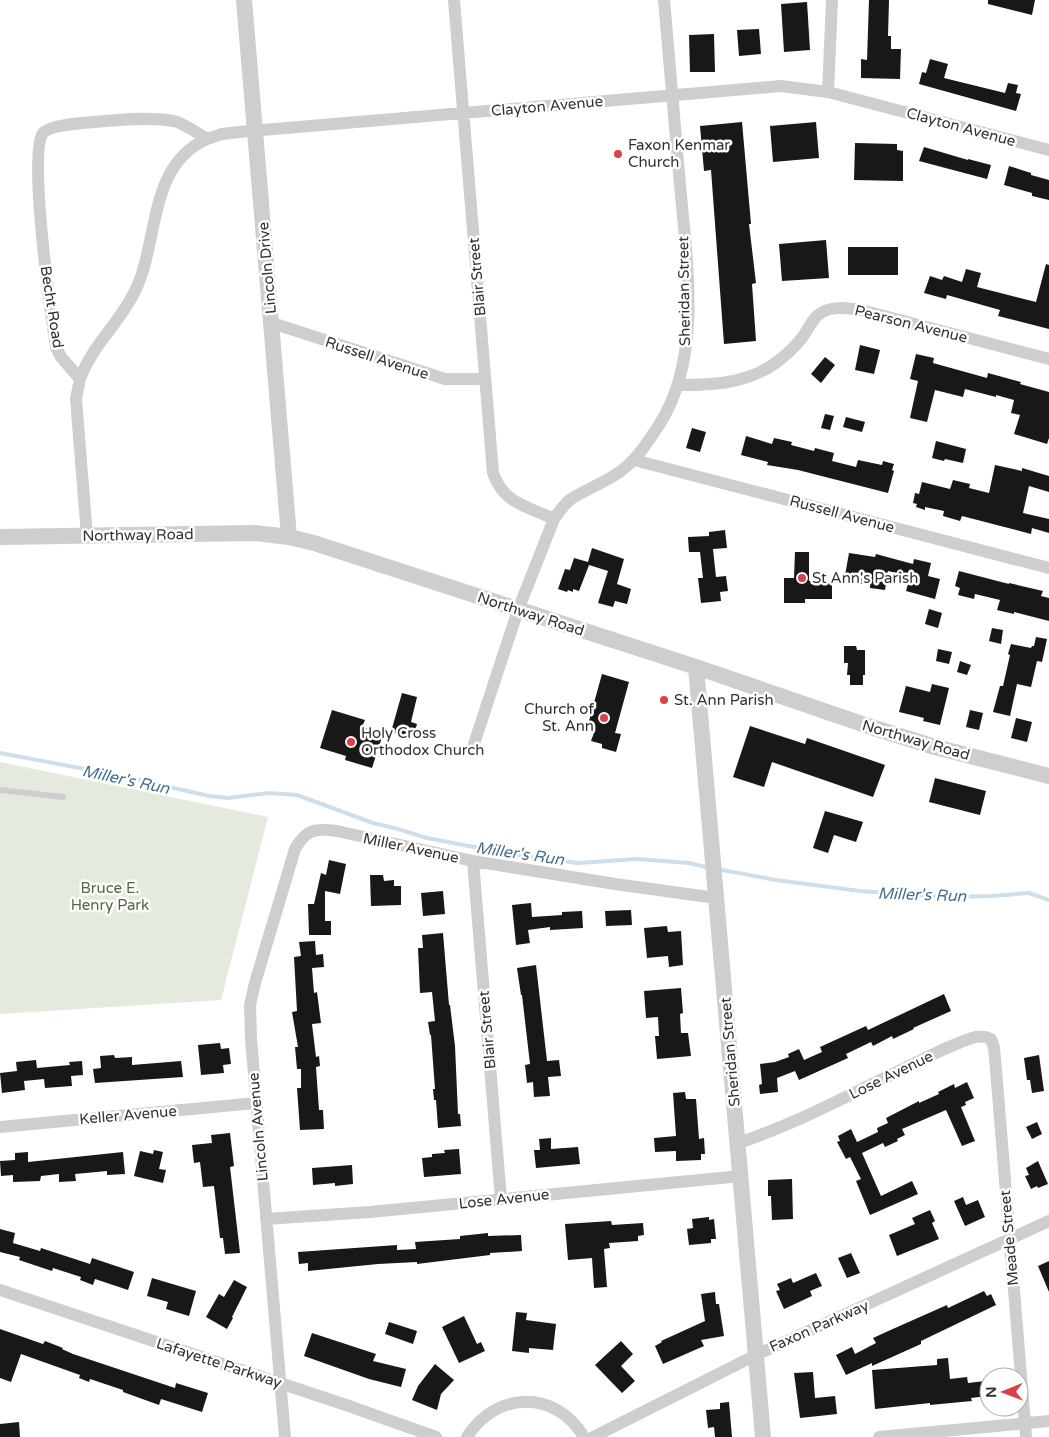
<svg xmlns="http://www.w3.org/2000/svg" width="1049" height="1437" viewBox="0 0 1049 1437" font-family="'Varela Round',sans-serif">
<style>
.green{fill:#e4eadd}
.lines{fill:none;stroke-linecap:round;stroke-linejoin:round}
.stream{stroke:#cedfeb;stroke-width:4}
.building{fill:#181818}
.service{stroke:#cecece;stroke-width:6}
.minor{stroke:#cecece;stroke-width:12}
.tertiary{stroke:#cecece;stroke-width:16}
.poi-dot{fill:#d94248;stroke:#fff;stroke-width:2}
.labels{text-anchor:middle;stroke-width:5;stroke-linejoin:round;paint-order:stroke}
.street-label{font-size:15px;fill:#313131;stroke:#fff}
.poi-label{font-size:15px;fill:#313131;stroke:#fff;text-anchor:start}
.park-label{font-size:15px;fill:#536a41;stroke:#fff}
.water-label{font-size:16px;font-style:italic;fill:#446f8e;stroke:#fff}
</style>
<rect width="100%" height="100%" fill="#fff"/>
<path class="green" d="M0,762L268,817L221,1000L0,1014Z"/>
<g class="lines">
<path class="stream" d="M0,753L122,776L209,796L228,798L269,793L297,795L373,823L398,829L427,838L516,855L578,863L637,859L689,863L710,868
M717,869L776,880L860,891L947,897L992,896L1029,893L1049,900"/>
</g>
<path class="building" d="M869,0H889L888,36H891V49H901L900,79L861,78V59L867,60Z
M988,0H1035L1032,15L988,4Z
M807,2L810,50L784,52L781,4Z
M759,29L761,54L739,56L737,30Z
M714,34L715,72H690L689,35Z
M930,59L948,64L944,78L1005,93L1008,83L1018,85L1016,93L1021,94L1016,111L919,84L922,72L926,73Z
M742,122L751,224H749L756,283L752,284L756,341L724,344L711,170L704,171L700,126Z
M816,122L819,158L773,162L770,126Z
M855,143L897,144V150L903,151V181L854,180Z
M924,147L968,160V159L991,165L987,179L919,161Z
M1009,166L1031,173V175L1049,180V200L1032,196V193L1004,185Z
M826,240L829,278L782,281L779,244Z
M848,247H898V275H848Z
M1046,264L1049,265V329L998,316L1000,310L947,295L946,299L924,293L930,276L942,280L944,276L962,282L966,269L981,273L977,287L1036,302Z
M860,345L880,350L874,374L855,370Z
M916,354L934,358L933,363L987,378L988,373L1021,382L1020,384L1049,392V438L1047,444L1014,434L1020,415L1011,413L1014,400L996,395V397L965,389L963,397L935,390L927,422L910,418L918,381L910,379Z
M825,357L835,365L821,383L811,374Z
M825,414L834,416L830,430L821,428Z
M846,417L865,422L862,432L843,427Z
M692,428L706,432L700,452L686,448Z
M746,436L772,444L774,438L792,442L791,445L814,451L815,448L834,453L832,461L856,467L858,460L882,465L883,461L894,464L892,470L894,471L888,493L798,470L767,465L768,462L741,455Z
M936,441L966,449L963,463L945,459L944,461L932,458Z
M995,465L1022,471V468L1049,476V492L1029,486L1023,513L1049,519V533L1032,528L1031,534L962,516L960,521L943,516L944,511L925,507V510L916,507L917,504L913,503L915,493L919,494L922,482L950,489L953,480L970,484L969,488L989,493Z
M725,530L727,548L713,549L716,577L726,576L728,591L720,592L721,601L701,603L698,578H703L700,552H689L688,537L709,536V532Z
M592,548L624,559L617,584L631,589L627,604L615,601L613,607L598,603L608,571L589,565L579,591L573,589V592L568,590L567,592L558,589L565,569L570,570L574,558L588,562Z
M795,552H809V581H825V583H832V599H805V603H784V578H794Z
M849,553L875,557L876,554L913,564L914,559L931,563L928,576L940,579L935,599L906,591L910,576L888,571L885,590L870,588V585L844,581Z
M959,571L1009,584V583L1043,591L1041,596L1049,598V621L1014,612V614L997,610L1000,600L975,594L974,599L958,595L960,588L955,586Z
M929,609L942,613L938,628L925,624Z
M992,628L1003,630L1001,644L989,641Z
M1036,637L1047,639L1042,662L1037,661L1031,687L1017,684L1010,716L993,712L1000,686H1003L1010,655L1008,654L1011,644L1031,648L1032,646H1034Z
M844,646H856L857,650H865V675H863V685H850V675H847L848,663H844Z
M938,649L952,652L949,664L936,661Z
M960,661L971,665L967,675L957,672Z
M602,674L629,682L615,733L621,734L616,752L602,748V744L591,741L595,730L587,728Z
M932,684L949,688L940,725L923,721L924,718L899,712L906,686L930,692Z
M402,693L417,697L411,722L417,724L413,738L391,732Z
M332,710L365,720L362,727L383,734L372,768L345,760L346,756L320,748Z
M970,710L983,713L979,730L966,727Z
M1016,718L1032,722L1027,742L1011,738Z
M750,726L805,744L807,738L885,765L873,797L772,762L764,787L733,777Z
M935,778L986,791L980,815L929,802Z
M825,811L863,822L856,842L834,835L828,853L813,848Z
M329,860L346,864L340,894L325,891V921H331V935H309L308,904H314L321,873L326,875Z
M370,875H383L384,881L394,880V886H401V905L371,906Z
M443,891L445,914L423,916L421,893Z
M531,903L532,917L562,915V912L582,911L583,928L550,930V927L528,930L530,943L516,945L512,905Z
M631,910L632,925L606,926L605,911Z
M667,926L668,932L681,931L683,965L669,967L668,956L647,958L644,928Z
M443,933L449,1005H450L455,1046L458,1114H460L461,1126L438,1128L436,1100H434L433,1089H435L431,1035H430L428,1022L435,1021L432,992L420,993L418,948H423L422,935Z
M315,941L316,955L323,954L324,967L312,968L314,993L317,992L321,1023L312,1024L316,1057L319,1056L320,1066L316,1067L319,1110H323L324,1129L300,1130L297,1088H301V1069H297L295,1047H298L292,1012L297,1011L294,957L301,956L299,942Z
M536,965L547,1061L559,1060L561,1076L548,1077L550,1096L534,1097L533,1082L527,1083L525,1065L530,1064L522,995H521L517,968Z
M681,988L683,1013L680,1014L681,1033H688L691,1056L657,1059L655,1036H659L658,1017L646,1018L644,991Z
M944,994L951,1011L913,1028L914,1029L893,1039L892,1036L873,1046L871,1042L846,1054L848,1058L799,1080L795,1071L777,1078L778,1092L760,1094L759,1085L762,1084L760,1064L775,1062L789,1057L788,1054L799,1049L804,1060L822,1052L820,1047L866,1026L868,1030Z
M220,1043L221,1049L229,1048L231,1064L223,1065L224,1073L201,1075L198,1045Z
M114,1055L115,1058L132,1057V1065L181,1061L183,1077L95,1083L93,1069L101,1068L100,1056Z
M1039,1055L1044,1091L1032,1093L1030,1080H1027L1024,1058Z
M36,1060L37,1068L70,1065L69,1062L82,1061L83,1075L71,1076L72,1086L45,1088L44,1079L24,1081L25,1090L2,1093L0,1073L17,1071L16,1062Z
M967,1082L974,1098L965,1102L966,1105L961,1107L975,1141L962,1146L946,1110L902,1129L905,1135L897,1139L898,1141L885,1147L883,1143L862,1153L881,1196L912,1181L918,1194L870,1215L856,1181L861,1179L850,1157L846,1159L837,1142L840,1141L838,1136L851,1129L857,1142L878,1132L877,1128L888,1123L886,1118L919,1101V1103L939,1094L938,1092L954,1084L955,1088Z
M685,1092L686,1099H696L699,1139L704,1138L705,1154H701V1160L676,1161V1151L655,1152L654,1138L676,1136L673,1093Z
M1037,1122L1042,1134L1032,1139L1026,1127Z
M230,1133L234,1166L230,1167L240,1253L225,1254L223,1238H220L214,1186L203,1187L200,1162L194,1163L192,1145L212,1143L211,1135Z
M551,1138V1149L578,1147L580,1164L536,1168L534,1150H540L539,1139Z
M459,1149L461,1174L424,1177L422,1158L432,1157V1154L445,1153L444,1150Z
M154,1150L163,1152L159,1169L166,1170L163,1183L134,1176L140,1151L153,1154Z
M28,1152V1162L123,1152L125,1174L107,1175V1171L75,1174L76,1181L59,1182V1174L41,1176L40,1181L13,1182V1175L1,1176L0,1161L15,1160V1153Z
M1038,1161L1048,1184L1038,1188L1037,1186L1031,1189L1025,1176L1029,1175L1026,1168Z
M352,1165L353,1184L335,1186V1183L313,1185L312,1168Z
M792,1179L793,1219L772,1220L771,1196H768V1180Z
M963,1197L966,1205L978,1200L985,1217L965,1226L954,1201Z
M930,1210L935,1221L932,1223L939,1239L897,1256L889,1235L915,1224L912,1218Z
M709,1217V1220L714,1219L716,1239H711V1243L689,1245L687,1229L693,1228L692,1219Z
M611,1221L612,1225L643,1223L644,1235L638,1236V1241L609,1243L610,1248L604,1249L607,1287L594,1288L592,1258L568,1260L565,1224Z
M0,1229L15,1233L13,1243L40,1251L41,1248L90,1264L92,1258L134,1272L128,1290L95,1279L93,1285L80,1280L81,1277L53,1268L52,1271L19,1260L20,1257L0,1252Z
M488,1233V1236L521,1235L522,1251L490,1253V1255L417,1264V1262L378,1264L308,1271V1263L299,1264L298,1252L397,1245V1250L416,1249L415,1242L460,1239V1236Z
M851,1253L860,1273L847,1278L838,1258Z
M1049,1261V1292L1038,1266Z
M816,1273L822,1286L810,1291L812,1296L784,1309L776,1291L780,1290L777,1284L791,1278L793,1283Z
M152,1278L196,1291L189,1316L166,1309L168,1302L147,1296Z
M234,1280L247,1287L232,1317L233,1318L227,1329L206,1317L219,1294L224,1297Z
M984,1291L987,1296L991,1294L996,1305L921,1341V1344L872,1366V1363L846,1375L836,1355L852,1347L855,1354L876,1343L873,1338L895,1328L947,1305L948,1308Z
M715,1292L716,1304H719L724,1336L701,1340L704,1346L663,1364L655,1346L662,1342L661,1341L705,1321L701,1294Z
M516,1312L527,1313L526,1320L556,1324L553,1350L529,1348V1353L512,1351Z
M464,1316L477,1344L481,1342L485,1351L459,1363L442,1327Z
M389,1322L417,1331L413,1344L385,1334Z
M0,1329L43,1344L45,1341L63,1348L62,1349L73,1354L175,1388L176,1383L208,1393L202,1412L161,1399L159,1405L123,1392V1390L90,1379L89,1382L79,1378L80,1375L21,1354L11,1382L0,1378Z
M312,1333L376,1354L373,1361L406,1369L401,1387L369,1379L304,1356Z
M621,1341L633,1354L621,1366L635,1381L622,1393L595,1365Z
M948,1358L950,1379L967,1377L968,1383L985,1381L987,1396L971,1398L972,1401L930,1405V1403L875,1409L872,1370L937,1365V1359Z
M435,1364L454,1380L441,1394L437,1410L412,1400L418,1386Z
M813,1372L815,1398L835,1396L837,1414L800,1418L794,1373Z
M729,1402L732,1437H715L714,1427L708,1428L706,1410L720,1409V1403Z
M19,1422L20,1437H0V1424Z"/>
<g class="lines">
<path class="service" d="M0,790L63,797"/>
<path class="minor" d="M454,0L493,473C504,504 527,506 554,519
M828,92L832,0
M272,323L445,379H485
M80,379C92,345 121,322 136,289C159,240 148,165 207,139
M678,385C712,385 745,384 774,364C784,357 794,348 802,338C807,331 811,322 817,316C828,305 848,308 861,310L1049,359
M634,460L1049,568
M87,536L76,399L80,379L61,357L56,347C51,316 28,152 43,133C52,123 92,123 105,121C127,119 152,117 174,121C185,124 197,133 207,139L222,134L239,132L781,86L828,92L1049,150
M473,747L518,610L554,519C559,512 564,504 571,499C587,489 606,482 621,471C637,459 648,442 659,425C705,354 685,253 679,173C674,116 669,58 664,0
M473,861L501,1199
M0,1127L257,1103
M738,1143C793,1125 843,1098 895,1073C920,1061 945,1047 972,1038C978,1036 985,1036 991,1039L994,1048L996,1070L1026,1437
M266,1219L370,1212L741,1176
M0,1290L346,1405L436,1437
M285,1437L251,1039L250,1005L255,983L295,849C306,829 316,828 337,831L473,861L615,884L716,898
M467,1437C496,1391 555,1389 584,1437
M593,1437L756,1355L1049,1221
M879,1437L1049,1421"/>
<path class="tertiary" d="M244,0L289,537
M0,537L254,533L289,537L314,543L696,667L871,727L935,747L1049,776
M696,667L763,1437"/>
</g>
<g class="poi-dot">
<circle cx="618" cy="154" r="5"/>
<circle cx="802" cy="578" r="5"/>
<circle cx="664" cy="700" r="5"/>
<circle cx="604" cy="718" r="5"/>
<circle cx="351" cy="742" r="5"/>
</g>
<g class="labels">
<g class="street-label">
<text transform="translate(547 106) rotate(-5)" y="5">Clayton Avenue</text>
<text transform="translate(961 127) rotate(15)" y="5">Clayton Avenue</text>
<text transform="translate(267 268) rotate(-95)" y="5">Lincoln Drive</text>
<text transform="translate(477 277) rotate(-95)" y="5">Blair Street</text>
<text transform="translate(684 291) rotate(-91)" y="5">Sheridan Street</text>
<text transform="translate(52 307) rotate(81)" y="5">Becht Road</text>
<text transform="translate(911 324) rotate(14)" y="5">Pearson Avenue</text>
<text transform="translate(377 358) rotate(18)" y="5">Russell Avenue</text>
<text transform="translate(842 514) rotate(15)" y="5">Russell Avenue</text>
<text transform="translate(138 535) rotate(-1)" y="5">Northway Road</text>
<text transform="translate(531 614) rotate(18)" y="5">Northway Road</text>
<text transform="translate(916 740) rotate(16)" y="5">Northway Road</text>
<text transform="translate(411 848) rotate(12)" y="5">Miller Avenue</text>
<text transform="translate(487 1030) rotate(-95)" y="5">Blair Street</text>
<text transform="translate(730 1052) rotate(-95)" y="5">Sheridan Street</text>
<text transform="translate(891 1075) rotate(-26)" y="5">Lose Avenue</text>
<text transform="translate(128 1115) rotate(-5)" y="5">Keller Avenue</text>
<text transform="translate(258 1127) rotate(-95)" y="5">Lincoln Avenue</text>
<text transform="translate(504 1199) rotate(-6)" y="5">Lose Avenue</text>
<text transform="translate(1009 1238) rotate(-95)" y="5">Meade Street</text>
<text transform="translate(819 1326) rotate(-24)" y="5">Faxon Parkway</text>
<text transform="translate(219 1363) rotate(18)" y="5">Lafayette Parkway</text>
</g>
<g class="poi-label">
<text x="628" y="150">Faxon Kenmar<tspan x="628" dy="17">Church</tspan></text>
<text x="812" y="583">St Ann's Parish</text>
<text x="674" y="705">St. Ann Parish</text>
<text x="594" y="714" text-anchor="end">Church of<tspan x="594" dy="17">St. Ann</tspan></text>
<text x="361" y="738">Holy Cross<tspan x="361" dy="17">Orthodox Church</tspan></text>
</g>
<g class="park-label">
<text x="110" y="893">Bruce E.<tspan x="110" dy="17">Henry Park</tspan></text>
</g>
<g class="water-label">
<text transform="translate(126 779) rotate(12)" y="6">Miller's Run</text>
<text transform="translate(520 853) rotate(8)" y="6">Miller's Run</text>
<text transform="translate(922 894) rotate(2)" y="6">Miller's Run</text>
</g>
</g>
<g transform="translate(1004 1392) rotate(269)"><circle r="24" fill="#ffffff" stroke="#adadad"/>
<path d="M0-4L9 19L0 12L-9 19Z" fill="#d94248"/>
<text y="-8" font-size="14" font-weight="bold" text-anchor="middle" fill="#313131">N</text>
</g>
</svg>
